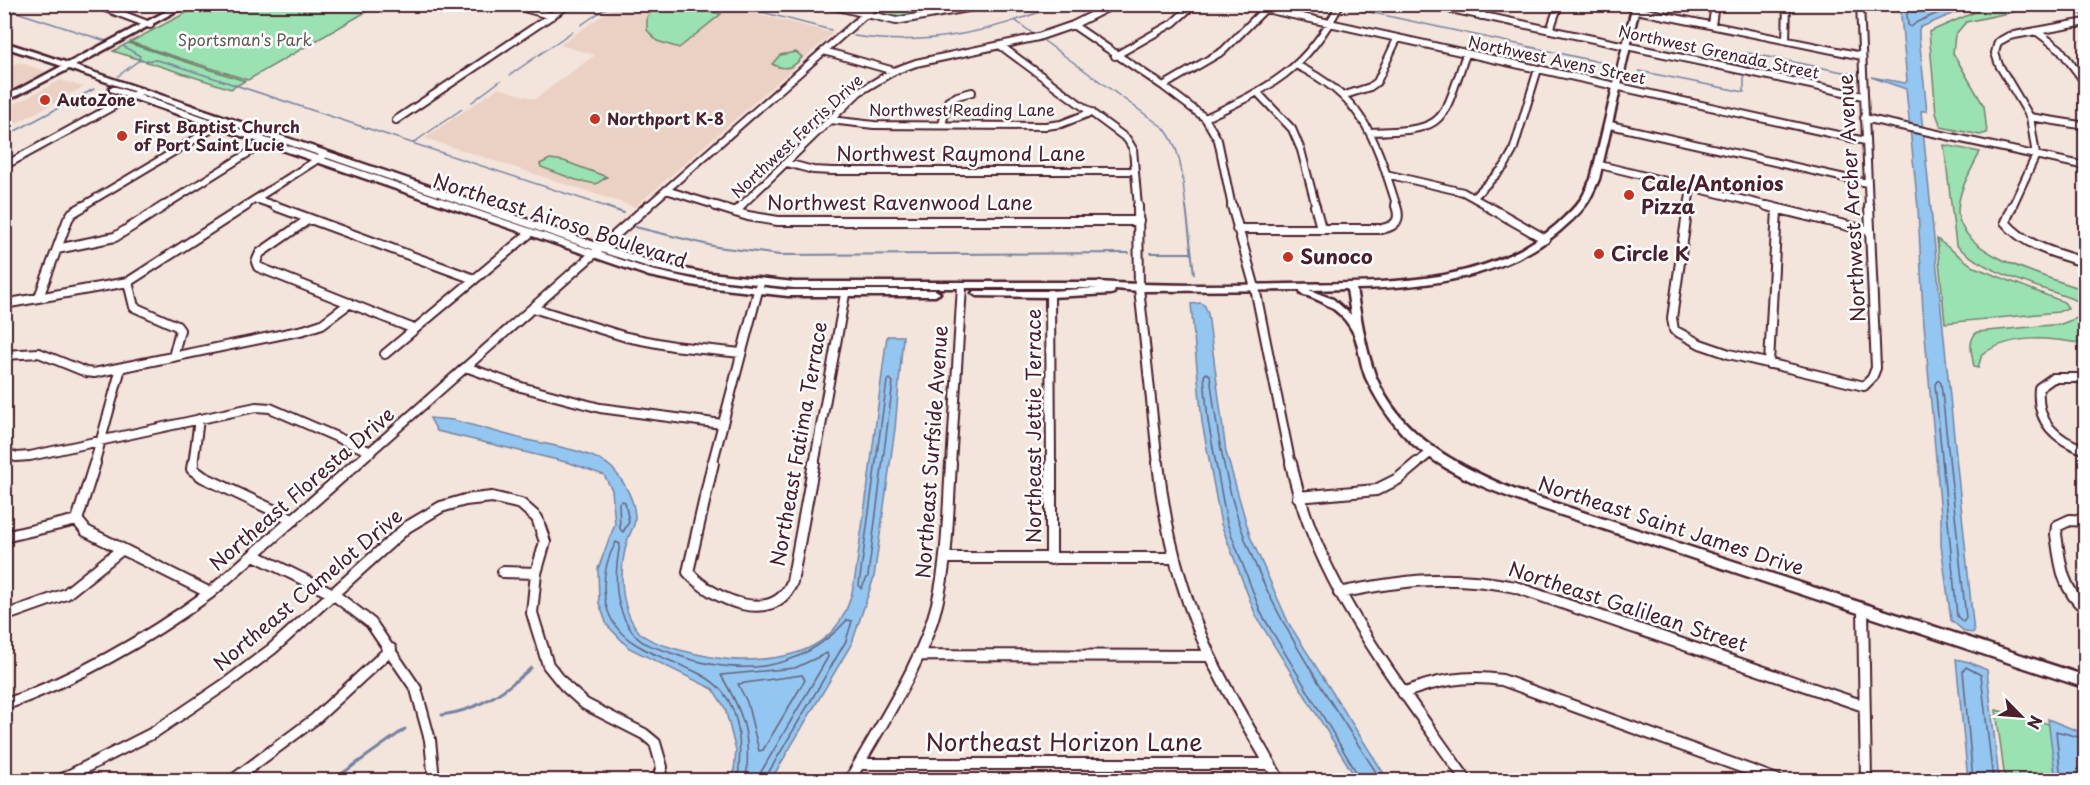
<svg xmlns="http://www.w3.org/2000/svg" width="2090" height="785" viewBox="0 0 2090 785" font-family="'Playpen Sans',sans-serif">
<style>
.built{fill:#ebd1c3}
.green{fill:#9ae2b1;stroke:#72806e;stroke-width:1.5}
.water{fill:#93c6f0;stroke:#7683a1;stroke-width:1.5}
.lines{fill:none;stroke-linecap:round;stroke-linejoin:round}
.shore{stroke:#67627a;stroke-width:1.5}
.stream-far2{stroke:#7683a1;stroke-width:1.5}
.stream-far1{stroke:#7683a1;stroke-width:2}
.stream{stroke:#7683a1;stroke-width:3}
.minor-far2-casing{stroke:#4a1f2b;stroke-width:10}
.minor-far1-casing{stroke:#4a1f2b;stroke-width:12}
.minor-casing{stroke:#4a1f2b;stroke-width:14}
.major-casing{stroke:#4a1f2b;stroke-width:5}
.minor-far2{stroke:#fff;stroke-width:6}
.minor-far1{stroke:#fff;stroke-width:8}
.minor{stroke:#fff;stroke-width:10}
.major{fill:#fff;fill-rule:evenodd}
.poi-dot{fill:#c8321e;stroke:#fff;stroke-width:2}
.labels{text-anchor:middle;stroke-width:5;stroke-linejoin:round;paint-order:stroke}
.far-park-label{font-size:16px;fill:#625a53;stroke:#fff}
.far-street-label{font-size:16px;fill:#4a1f2b;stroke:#fff}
.far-poi-label{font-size:16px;font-weight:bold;fill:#4a1f2b;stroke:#fff;text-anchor:start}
.street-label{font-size:20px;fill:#4a1f2b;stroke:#fff}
.poi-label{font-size:20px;font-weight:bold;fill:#4a1f2b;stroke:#fff;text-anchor:start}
.near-street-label{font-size:24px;fill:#4a1f2b;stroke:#fff}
</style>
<rect width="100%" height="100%" fill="#f3e4dc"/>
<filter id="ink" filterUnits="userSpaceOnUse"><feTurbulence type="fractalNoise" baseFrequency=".0167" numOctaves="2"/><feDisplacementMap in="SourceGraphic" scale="12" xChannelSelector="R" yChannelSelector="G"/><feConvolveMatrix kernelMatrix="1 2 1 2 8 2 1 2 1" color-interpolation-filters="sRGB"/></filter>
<g filter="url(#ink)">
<path class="built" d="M617,5H722L833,33L635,207L425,138L498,88L535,99L595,55L560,45Z
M19,62L47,72L8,92L5,91V69Z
M61,80L83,87L13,125L5,122V109Z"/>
<path class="green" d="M203,4H378V5L248,80L130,42Z
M657,5H684L721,14L679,48L657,41L647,30V17Z
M880,5H972L902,19L869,14Z
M1991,5H2045L1966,22L1955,35L1953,53L1984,106L1987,133L1980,135L1941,127L1936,113L1929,32Z
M128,43L245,81L231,89L113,51Z
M796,52L802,57C794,68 785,71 772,64L780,55Z
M1944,145L1980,152C1971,171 1958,190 1958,212C1959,256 2052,278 2085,290V306L2078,301C2041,287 1984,273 1956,245Z
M550,159L564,161L607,177L596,184L576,180L541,167L540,164Z
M1937,239L1974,267L2064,302L2068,308L2058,312L1945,323Z
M2085,315V344C2049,338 2015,333 1982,354L1978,368L1974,367C1972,354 1967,341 1977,332L2061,324Z
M1996,710L2049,724L2056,780H2005Z"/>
<path class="water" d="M1900,5H1973L1919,28V37L1927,111H1921L1974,633L1965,632L1951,620L1941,545V515L1923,313L1918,208L1906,89L1871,77L1905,83L1907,81Z
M1201,303L1205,306L1208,314L1226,452L1250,536L1289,624L1388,780H1357L1256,616L1221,524L1202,422L1191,304Z
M887,336H903L895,429L874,577L852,643L771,780H733L736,751L725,708L713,689L629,648L607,625L599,603L598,569L615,524L612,490L604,475L570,463L437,431L430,418L453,420C476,426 499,433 523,439C547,445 595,451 612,468C623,480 635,500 635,517C636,526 629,533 627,542C619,570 619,609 640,633C654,647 718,660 739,660C772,660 812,656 835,628C856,603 856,565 861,534C871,468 878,402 887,336Z
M1956,659L1969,662L1987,670L1999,780H1968Z
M2048,719L2085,734V780H2056Z"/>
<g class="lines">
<path class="shore" d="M1906,4L1908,25L1911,27L1917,22L1959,4
M890,379L893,382L868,576L861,589L859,585L887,381Z
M1938,380L1941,383L1966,618L1963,622L1957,616L1935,384Z
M622,501L625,502L629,522L623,532L620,529L619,503Z
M802,675L805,680L763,750L759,751L747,702L738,684Z
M738,780C741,751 742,716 723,692C693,655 614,661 605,599C602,579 606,560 616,542L620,544C614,575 613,609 635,635C643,646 660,648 671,653C737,677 798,674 847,620L852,621L846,641L767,775V780
M746,780C751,735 744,714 721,675L795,668L827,653L828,657L761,772L759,780
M1361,780L1261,613L1227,523L1208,421L1204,376L1206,373L1210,375C1216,423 1223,472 1238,519C1269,614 1328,697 1381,780
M1973,780L1963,671L1966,667L1981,675L1993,780
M2061,780L2056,731L2086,739"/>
<path class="stream-far2" d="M731,4L831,30
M2067,4L2086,18
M1346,7L1604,63
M4,8L106,41
M1016,21L1032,33
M581,25L612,4
M854,36C924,47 994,32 1059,4
M1044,41L1164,128C1183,151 1182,180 1186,207
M138,61L156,60L168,63L607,207
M1746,67L1748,53L1858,75
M1639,71L1744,92V74
M510,75L573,31
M118,76L138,61L140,56L123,46
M472,102L500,81
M4,137L94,89
M413,143L462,109"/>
<path class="stream-far1" d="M603,206L624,213
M1186,206L1194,274
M635,227L717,247L780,255L1129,253
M1150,253H1191"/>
<path class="stream" d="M442,715C479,710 504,692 531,668
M333,780L405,729"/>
<g class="minor-far2-casing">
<path id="minor-far2" d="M95,4L150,25
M510,4L552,16
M825,4L896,21L990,4
M1243,4L1865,141
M1427,4L1863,96
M1860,4L1869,207
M1636,10L1862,56
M1481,16L1486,4
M1073,25L1163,86L1205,118L1218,140L1232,207
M1712,25L1715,4
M1550,30L1559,4
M2036,31L2060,49L2086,84
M1786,40L1787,4
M1001,46L1127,139L1133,149L1138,207
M824,51L894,71
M1115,56L1173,23L1194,4
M1296,65C1365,98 1375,139 1397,207
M1163,86L1223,51L1265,9
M1258,93L1292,129L1301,150L1316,207
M1345,95L1370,87L1377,82L1397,39
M2030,117L2086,126
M1205,118C1269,88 1307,70 1340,4
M1864,118L2086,166
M396,120L569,4
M830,120L874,125L1046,126L1061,124L1092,112
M942,125L948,101L957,96L972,92
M1610,125L1867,183
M1369,132C1448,130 1441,125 1466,54
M787,163L813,170L832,171H1135
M1600,165L1773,207
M4,166L141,91
M1386,174L1463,192L1490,207
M666,190L721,207
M1474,197L1504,167L1513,151L1538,69
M256,199L279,207
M81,207L217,126
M162,207L266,142
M243,207L323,156
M647,207L877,4
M740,207L859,92L894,71L916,63L1038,37L1073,25L1115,4
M1688,207L1691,188
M2012,207L2036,155L2030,117L1999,65L1995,53L1998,42L2009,36L2086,22"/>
</g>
<g class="minor-far1-casing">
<path id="minor-far1" d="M275,206L474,279
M716,206L748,216L778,221H1139
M1138,206L1139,288L1158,465
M1232,206L1255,288L1291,465
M1315,206L1321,228
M1487,206L1545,239
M1688,206L1672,318L1674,330L1700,344L1729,354L1864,386L1872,378L1876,368L1869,206
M1767,206L1869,231
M2012,206L2005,222C2026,247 2056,253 2086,263
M735,212L741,206
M309,219L260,253L256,262L258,267L414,329
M1237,229H1382C1396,226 1401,220 1396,206
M57,249L115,237L164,206
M128,282L134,307L177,326L180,330L173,357
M1050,294L1051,465
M39,297L68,219L72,213L84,206
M4,304L128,282L246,206
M533,308L626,337L673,346L741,353
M385,354L530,233
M4,355L39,353L86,372L94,373L304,330L322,324L350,303
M1769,364L1777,209
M466,367L521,387L600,408L722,424
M2086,378H2053L2039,388C2036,422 2055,440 2086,450
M4,452L16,457L30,456L256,407L270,408L371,452
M94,465L121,368
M193,465L199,419
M355,465L648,206
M712,465L760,283
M814,465L845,294
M951,465L962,286
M1415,465L1431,452"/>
</g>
<g class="minor-casing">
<path id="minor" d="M95,463L77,520L86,531L210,593
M193,463L192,469L203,477L294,520
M713,463L688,572C711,599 774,627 792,582L814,463
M1051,463V559
M1158,463C1165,532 1181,594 1210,656C1230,699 1256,739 1279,780
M1291,463C1316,584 1397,681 1466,780
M1298,497L1376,490L1398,479L1417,463
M2086,521L2070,520L2057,526L2056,534C2060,563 2062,590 2086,609
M4,537L77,520
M254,555L333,594L371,623L416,689L430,740L434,780
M945,558H1173
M503,572L536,573
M1339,593C1402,580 1452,574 1515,587L1864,706
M1863,609L1866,780
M4,616L66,594L121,550
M919,655L1210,656
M1403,693C1437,680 1466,675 1502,680L1777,780
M4,705C79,678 146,640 210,593L357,463
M859,764H1269
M60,780L153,733L227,683L272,649L407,527L441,507L465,500L492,497L521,504L537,518L545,542L536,573L532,613L548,665L565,686L585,704L644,734L655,743L662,767L657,780
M233,780L315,719L391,649
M850,780C880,725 922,665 937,604C948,559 948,510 951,463"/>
</g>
<g class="major-casing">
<path id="major" d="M180,4H189L75,66L656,263L700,272L794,282H1097C1161,286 1225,285 1289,284C1379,282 1482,288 1555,226C1564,218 1574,209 1581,199C1585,194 1587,186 1591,179L1633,4H1640L1599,179C1596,186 1593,193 1589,200C1583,211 1571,221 1561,230C1505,278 1427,287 1356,289C1361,318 1365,347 1375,375C1400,437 1459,467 1518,491L2086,676V688L1540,508C1491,491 1436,471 1401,432C1386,415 1375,397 1366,378C1360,364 1359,345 1354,334C1344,312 1323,300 1301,294L1300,290L1139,291L1115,289L1114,293L1111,294L1050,297L977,296L972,293L974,291H1050L1099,288H794L700,278L655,269L598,251L69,69L4,102V97L62,66L4,47V42L68,63ZM1347,289L1351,315L1333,299L1309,290Z
M110,87H116L651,270L697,280L788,290H935L940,293L935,296H788L697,286L649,276L110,91Z"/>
</g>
<use href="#minor-far2" class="minor-far2"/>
<use href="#minor-far1" class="minor-far1"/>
<use href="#minor" class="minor"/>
<use href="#major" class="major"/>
</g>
</g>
<g class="poi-dot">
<circle cx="45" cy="100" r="6"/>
<circle cx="595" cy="119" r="6"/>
<circle cx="122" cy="136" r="6"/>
<circle cx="1629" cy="195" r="6"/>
<circle cx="1599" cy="254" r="6"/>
<circle cx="1288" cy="257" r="6"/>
</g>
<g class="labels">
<g class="far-park-label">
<text x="245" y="46">Sportsman's Park</text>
</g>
<g class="far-street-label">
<text transform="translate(1719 52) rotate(12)" y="6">Northwest Grenada Street</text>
<text transform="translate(1557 60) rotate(12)" y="6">Northwest Avens Street</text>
<text x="962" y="116">Northwest Reading Lane</text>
<text transform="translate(797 136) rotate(-43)" y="6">Northwest Ferris Drive</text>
</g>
<g class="far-poi-label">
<text x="57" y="106">AutoZone</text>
<text x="607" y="125">Northport K-8</text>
<text x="134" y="133">First Baptist Church<tspan x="134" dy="18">of Port Saint Lucie</tspan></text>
</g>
<g class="street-label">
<text x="961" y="161">Northwest Raymond Lane</text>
<text transform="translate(1852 198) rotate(-93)" y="7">Northwest Archer Avenue</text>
<text x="900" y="210">Northwest Ravenwood Lane</text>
<text transform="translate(560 221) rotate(18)" y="7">Northeast Airoso Boulevard</text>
<text transform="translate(1034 426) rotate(-90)" y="7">Northeast Jettie Terrace</text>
<text transform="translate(799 444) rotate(-80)" y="7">Northeast Fatima Terrace</text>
<text transform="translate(932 452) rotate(-86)" y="7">Northeast Surfside Avenue</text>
<text transform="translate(302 489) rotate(-41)" y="7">Northeast Floresta Drive</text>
<text transform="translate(1671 526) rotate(18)" y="7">Northeast Saint James Drive</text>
<text transform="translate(308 590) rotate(-40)" y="7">Northeast Camelot Drive</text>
<text transform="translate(1628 607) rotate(18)" y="7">Northeast Galilean Street</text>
</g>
<g class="poi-label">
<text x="1641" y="191">Cale/Antonios<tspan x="1641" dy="23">Pizza</tspan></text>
<text x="1611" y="261">Circle K</text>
<text x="1300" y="264">Sunoco</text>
</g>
<g class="near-street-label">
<text x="1064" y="751">Northeast Horizon Lane</text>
</g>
</g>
<rect width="2090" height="785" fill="none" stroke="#fff" stroke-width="24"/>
<rect x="12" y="12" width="2066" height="761" fill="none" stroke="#4a1f2b" stroke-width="2" filter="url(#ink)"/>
<g transform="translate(2021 716) rotate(115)" stroke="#ffffff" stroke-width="4.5" paint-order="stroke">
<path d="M0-4.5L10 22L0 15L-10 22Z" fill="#4a1f2b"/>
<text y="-9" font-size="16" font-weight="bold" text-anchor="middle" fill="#4a1f2b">N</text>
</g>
</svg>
